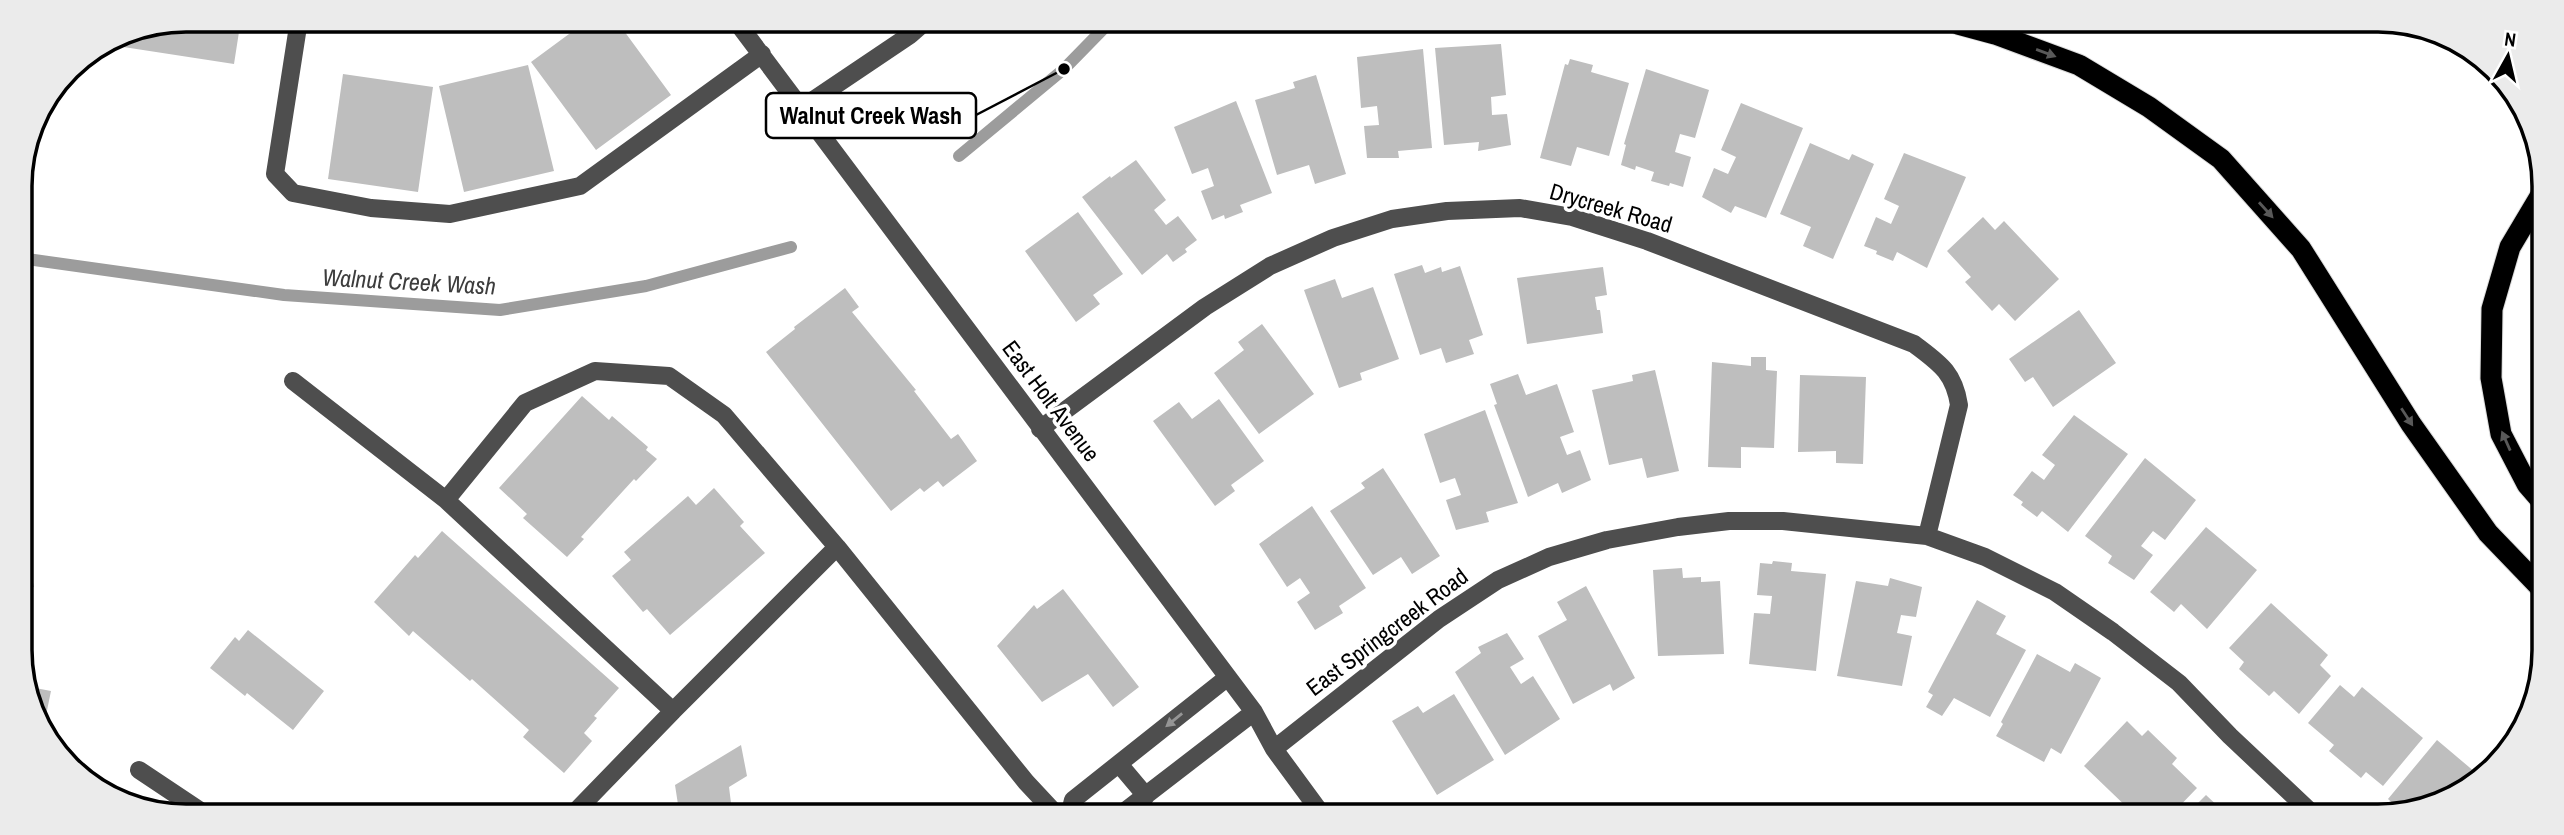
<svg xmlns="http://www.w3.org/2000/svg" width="2564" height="835" viewBox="0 0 2564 835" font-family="'Archivo Narrow',sans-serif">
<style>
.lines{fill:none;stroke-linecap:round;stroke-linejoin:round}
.stream{stroke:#9c9c9c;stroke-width:12}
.building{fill:#bebebe}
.highway-casing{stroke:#dbdbdb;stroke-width:23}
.minor{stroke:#4e4e4e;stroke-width:18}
.highway{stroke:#000;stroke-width:21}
.oneway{fill:#595959}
.oneway2{fill:#959595}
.labels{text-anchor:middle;stroke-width:7;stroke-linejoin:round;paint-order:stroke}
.street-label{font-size:23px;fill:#000;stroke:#fff}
.water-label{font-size:24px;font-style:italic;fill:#3d3d3d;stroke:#fff}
.rim{fill:none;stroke:#000;stroke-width:3.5}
.leader{fill:none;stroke:#000;stroke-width:2.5}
.callout-dot{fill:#000;stroke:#fff;stroke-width:2.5}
.callout{fill:#fff;stroke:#000;stroke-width:2.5}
.callout-label{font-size:24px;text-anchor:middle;font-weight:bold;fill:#000}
</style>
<rect width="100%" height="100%" fill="#fff"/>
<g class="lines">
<path class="stream" d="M959,156L1064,69L1110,22
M20,258L284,295L500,310L646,286L791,247"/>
</g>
<path class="building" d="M186,19H241L234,64L104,44L122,32Z
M501,20H523L509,31Z
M588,20H616L671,95L596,150L531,62Z
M1501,44L1506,95L1491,97L1492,115L1507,114L1511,145L1478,151L1479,142L1444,145L1435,48Z
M1423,49L1432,148L1398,151L1399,158H1367L1364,126L1379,125L1377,106L1361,108L1357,57Z
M1570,59L1593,65L1591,72L1629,83L1609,156L1577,147L1571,166L1540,158L1565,64L1568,65Z
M528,65L554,171L464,192L439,86Z
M1646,69L1709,90L1695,138L1680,134L1675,152L1691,157L1683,187L1670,183L1669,186L1651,181L1654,172L1636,166L1635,170L1621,165L1626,145L1624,144Z
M343,74L433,87L418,192L328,179Z
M1316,75L1346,174L1315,184L1309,165L1277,175L1255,100L1295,88L1293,82Z
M1236,101L1272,193L1240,205L1243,212L1225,219L1224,215L1212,220L1201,191L1214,186L1208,168L1192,174L1174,127Z
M1741,103L1803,128L1766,218L1735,206L1731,213L1702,197L1714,168L1728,174L1736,157L1721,150Z
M1810,143L1849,160L1852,154L1874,164L1833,259L1803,246L1811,227L1780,214Z
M1904,153L1966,177L1927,268L1897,252L1893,261L1876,254L1877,251L1864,246L1876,217L1891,224L1899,206L1884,199Z
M1136,160L1166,200L1154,210L1166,225L1178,216L1197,240L1185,249L1187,252L1173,262L1167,254L1142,275L1082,197L1110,176L1111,178Z
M1078,212L1123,274L1093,295L1100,304L1076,322L1025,251Z
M1983,217L1995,230L2004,221L2059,279L2015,321L1999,304L1992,311L1965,282L1971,277L1947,251Z
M1422,265L1425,273L1441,267L1442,272L1460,266L1483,335L1469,340L1474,354L1446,363L1441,348L1420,355L1394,274Z
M1603,267L1607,295L1595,297L1597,310H1600L1603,333L1527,344L1517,278Z
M1335,279L1342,298L1373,287L1399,359L1360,373L1362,380L1339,388L1304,290Z
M845,288L859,307L852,312L916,390L914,391L951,439L958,434L977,461L943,487L938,481L924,492L920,488L891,511L766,352L795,329L794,327Z
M2079,310L2116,363L2053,407L2033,377L2025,382L2009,359Z
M1262,324L1314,394L1259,434L1214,373L1244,350L1238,342Z
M1751,357H1766V370L1777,371L1774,448L1741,447V468L1708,467L1712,362L1751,366Z
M1655,370L1679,471L1647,478L1642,458L1609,465L1592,390L1633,381L1632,375Z
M1518,374L1526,395L1557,384L1574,432L1560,437L1567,455L1580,450L1591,480L1562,493L1558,483L1528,497L1494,405L1497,404L1490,384Z
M1800,375L1866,377L1863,464L1836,463V451L1798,452Z
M582,396L609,420L612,416L648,447L646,450L657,459L636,481L634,479L581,537L584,539L567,557L523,518L527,514L499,488Z
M1219,399L1264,461L1231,485L1235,491L1215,506L1153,421L1179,402L1192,419Z
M1485,410L1518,503L1486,512L1489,522L1456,530L1446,500L1461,495L1455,478L1440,483L1424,434Z
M2074,415L2128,454L2068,532L2042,511L2037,517L2021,505L2023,502L2013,495L2032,471L2044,480L2055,465L2042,455Z
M2145,458L2196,500L2165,540L2153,531L2141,546L2153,555L2134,580L2108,563L2112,556L2085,536Z
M1383,468L1440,556L1412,574L1401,557L1373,575L1330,511L1365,488L1361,483Z
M714,488L744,522L740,526L765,553L670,635L647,609L643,612L612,576L631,560L624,552L688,496L696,505Z
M1312,506L1366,588L1339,606L1343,613L1315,630L1297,602L1310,593L1300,578L1287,587L1259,544Z
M2206,527L2257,570L2207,629L2181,604L2174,612L2150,592Z
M442,531L619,688L594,716L597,718L584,733L592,741L564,773L523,737L529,730L472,679L470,681L413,631L409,636L374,602L415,555L418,558Z
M22,532L34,587L22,590Z
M1773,561L1792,563L1791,571L1826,574L1816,671L1749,664L1754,613L1770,614L1772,596L1757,595L1760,563L1772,564Z
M1682,568L1683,578L1701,577V582L1720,581L1724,654L1658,656L1653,570Z
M1890,578L1922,587L1916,617L1901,615L1897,633L1912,636L1902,686L1837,676L1856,581L1888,586Z
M1586,586L1635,678L1613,691L1610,684L1573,704L1538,636L1567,620L1557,602Z
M1063,589L1139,687L1113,707L1088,674L1042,702L997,646L1034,605L1037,609Z
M1977,600L2006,616L1996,634L2026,650L1990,717L1954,698L1942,716L1926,707L1933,695L1928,692Z
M2271,603L2328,655L2320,665L2331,676L2299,714L2274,691L2269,696L2239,669L2244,662L2229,648Z
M248,630L324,691L293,730L247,693L245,696L210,668L235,637L239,641Z
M1507,633L1524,659L1510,667L1521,684L1533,676L1560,719L1505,755L1455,672L1481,653L1478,647Z
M2037,654L2070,672L2075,663L2101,678L2061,754L2051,748L2044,762L1996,736L2003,724L2001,722Z
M2340,685L2354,697L2362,687L2423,738L2383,786L2366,772L2361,778L2329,751L2334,745L2308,723Z
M25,686L51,691L44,725Z
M1454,694L1494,760L1437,795L1392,721L1418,706L1423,713Z
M2127,721L2142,736L2148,730L2177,758L2172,764L2197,788L2171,815H2153L2149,811L2145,815H2135L2084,766Z
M2437,740L2482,778L2480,781L2401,811L2388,799Z
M741,745L747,776L729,787L732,811H679L675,785Z
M2206,795L2223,811L2229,805L2239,815H2186Z"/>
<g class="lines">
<g class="highway-casing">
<path id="highway" d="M1958,24L1995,34L2079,65L2149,107L2221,159L2301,249L2411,424L2488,533L2539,586
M2540,499L2527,484L2501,434L2491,378L2492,309L2510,247L2541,195"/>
</g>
<path class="minor" d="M299,20L275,174L293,193L371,208L450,214L580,186L762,54
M736,21L1254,712L1274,749L1321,813
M803,107L910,35L926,21
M293,381L446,500
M1040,429L1205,307L1270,266L1333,238L1392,219L1447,211L1520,208L1572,217L1647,241L1914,344C1939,363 1954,372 1959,405L1927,536
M837,547L673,711L446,500L525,403L595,371L669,376L724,415L837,547L1026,782L1054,812
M1274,749L1439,619L1498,580L1549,557L1607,540L1678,527L1729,521H1783L1927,536L1985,557L2055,592L2113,632L2179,683L2230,736L2314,815
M1119,764L1146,796
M139,770L199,810
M576,811L673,711
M1070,812L1073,800L1228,677
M1124,812L1254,712"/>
<use href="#highway" class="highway"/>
</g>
<defs><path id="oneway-solid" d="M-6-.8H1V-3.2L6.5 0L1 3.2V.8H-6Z" transform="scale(1.75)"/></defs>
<g class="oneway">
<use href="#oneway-solid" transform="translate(2046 53) rotate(20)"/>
<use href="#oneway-solid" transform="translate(2266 210) rotate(48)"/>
<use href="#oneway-solid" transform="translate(2407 417) rotate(57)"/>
<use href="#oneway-solid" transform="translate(2506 441) rotate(-114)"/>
</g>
<use class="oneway2" href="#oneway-solid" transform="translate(1174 720) rotate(141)"/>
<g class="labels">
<g class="street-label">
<text transform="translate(1611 208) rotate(16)" y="8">Drycreek Road</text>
<text transform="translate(1051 401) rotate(53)" y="8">East Holt Avenue</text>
<text transform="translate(1387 632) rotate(-37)" y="8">East Springcreek Road</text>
</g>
<g class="water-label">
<text transform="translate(409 282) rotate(3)" y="8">Walnut Creek Wash</text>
</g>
</g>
<path d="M0 0H2564V835H0ZM186 32H2378A154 154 0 0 1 2532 186V650A154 154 0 0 1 2378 804H186A154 154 0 0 1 32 650V186A154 154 0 0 1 186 32Z" fill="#ebebeb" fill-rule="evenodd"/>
<path class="rim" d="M186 32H2378A154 154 0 0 1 2532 186V650A154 154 0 0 1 2378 804H186A154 154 0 0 1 32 650V186A154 154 0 0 1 186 32Z"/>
<path class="leader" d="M1064 69L976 115"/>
<circle class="callout-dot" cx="1064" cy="69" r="7"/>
<rect class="callout" x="766" y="93" width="210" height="45" rx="7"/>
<g class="callout-label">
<text x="871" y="124">Walnut Creek Wash</text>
</g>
<g transform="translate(2508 56) rotate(8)" stroke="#ffffff" stroke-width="5" paint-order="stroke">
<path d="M0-5L12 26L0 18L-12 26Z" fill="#000000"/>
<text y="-10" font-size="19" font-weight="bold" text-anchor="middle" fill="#000000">N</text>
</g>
</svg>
